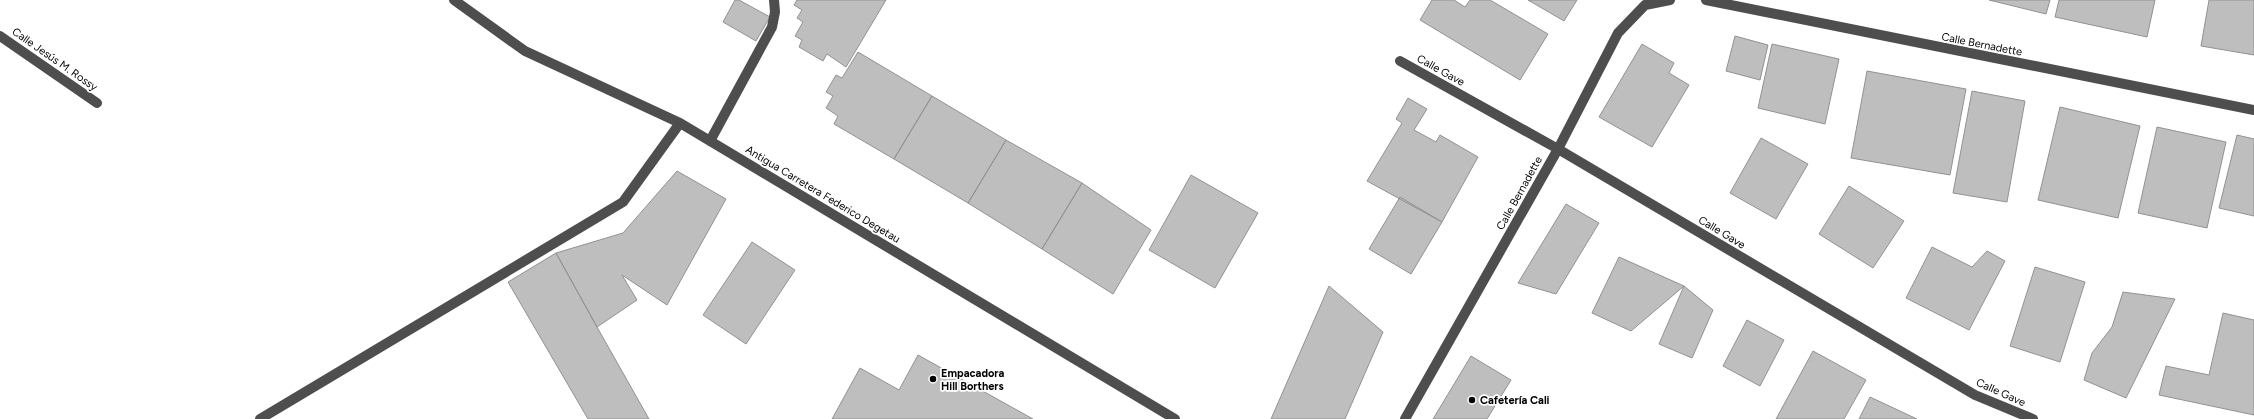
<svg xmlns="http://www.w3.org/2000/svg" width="2254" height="419" viewBox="0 0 2254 419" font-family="Figtree,sans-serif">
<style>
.building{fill:#bebebe;stroke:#929292}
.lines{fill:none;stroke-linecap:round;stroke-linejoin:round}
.minor{stroke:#4e4e4e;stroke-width:10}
.poi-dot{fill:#000;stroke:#fff;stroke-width:1.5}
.labels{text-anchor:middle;stroke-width:3.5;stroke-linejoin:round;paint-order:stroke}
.street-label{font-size:11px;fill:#000;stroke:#fff}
.poi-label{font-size:11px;font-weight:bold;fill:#000;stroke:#fff;text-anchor:start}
</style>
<rect width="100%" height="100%" fill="#fff"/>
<path class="building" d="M735,0H739L770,17L756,41L723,22Z
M797,0H886L846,67L827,54L823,61L799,47L802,40L795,36L803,22L797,18L802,10L794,5Z
M1432,0H1454L1465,7L1470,0H1490L1548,34L1520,80L1420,20Z
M1528,0H1577L1564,21Z
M1989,0H2050L2046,14Z
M2059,0H2155L2147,37L2055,17Z
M2209,0H2254V55L2201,46Z
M1735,36L1768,45L1760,80L1726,71Z
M1642,44L1674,63L1669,73L1689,85L1652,147L1599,117Z
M1772,44L1839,59L1825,124L1758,108Z
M858,52L932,96L894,159L834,124L838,116L826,108L833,96L826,92L836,75L842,78Z
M1867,71L1966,89L1950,175L1851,158Z
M1972,91L2025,101L2007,202L1953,193Z
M932,96L1006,140L968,203L894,159Z
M1408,98L1427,109L1414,130L1436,142L1440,135L1478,157L1442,222L1367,181L1402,123L1396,119Z
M2060,107L2140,126L2118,218L2038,200Z
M2157,127L2226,142L2207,228L2138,213Z
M2237,135L2254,139V216L2219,208Z
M1761,138L1808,164L1776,219L1730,193Z
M1006,140L1082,183L1042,249L968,203Z
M677,171L726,199L667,305L622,275L637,300L597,327L556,253L623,233Z
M1191,175L1258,213L1215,288L1149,250Z
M1082,183L1151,230L1113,294L1042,249Z
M1849,186L1904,221L1873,268L1819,234Z
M1400,197L1442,222L1411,274L1369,249Z
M1566,204L1599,223L1556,294L1518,283Z
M752,242L795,270L746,344L703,315Z
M1932,247L1972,267L1987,251L2005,261L1969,330L1906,298Z
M556,253L597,327L649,419H588L508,282Z
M1619,257L1684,286L1631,331L1592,313Z
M2035,267L2085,282L2060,362L2010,346Z
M1329,286L1383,332L1345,419H1271Z
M1684,286L1713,310L1692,358L1659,344Z
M2123,292L2175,299L2126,398L2084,380L2092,353L2112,327Z
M2223,313L2254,320V415L2159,395L2166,366L2209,375Z
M1747,320L1784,340L1760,386L1723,366Z
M1813,351L1866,380L1844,419H1776Z
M918,355L1033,419H832L860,368L899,390Z
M1471,356L1511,380L1487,419H1433Z
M1870,397L1917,419H1859Z"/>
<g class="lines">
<path class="minor" d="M454,0L525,51L680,123L1175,419
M1706,0L2254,110
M0,36L97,103
M1400,61L1558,149L1975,395L2033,419
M710,141L772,27L775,12L774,0
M260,419L623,202L680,123
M1405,419L1558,149L1618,33L1645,5L1670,0"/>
</g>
<g class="poi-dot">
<circle cx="933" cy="379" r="4"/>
<circle cx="1472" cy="400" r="4"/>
</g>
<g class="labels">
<g class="street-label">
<text transform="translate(1982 44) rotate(11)" y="4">Calle Bernadette</text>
<text transform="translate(55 59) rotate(35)" y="4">Calle Jesús M. Rossy</text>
<text transform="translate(1441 70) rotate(29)" y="4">Calle Gave</text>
<text transform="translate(1519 193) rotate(-61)" y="4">Calle Bernadette</text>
<text transform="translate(823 194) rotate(31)" y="4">Antigua Carretera Federico Degetau</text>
<text transform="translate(1722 232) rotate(31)" y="4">Calle Gave</text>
<text transform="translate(2001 392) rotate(24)" y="4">Calle Gave</text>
</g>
<g class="poi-label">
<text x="941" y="377">Empacadora<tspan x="941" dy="13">Hill Borthers</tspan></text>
<text x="1480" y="404">Cafetería Cali</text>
</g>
</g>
</svg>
